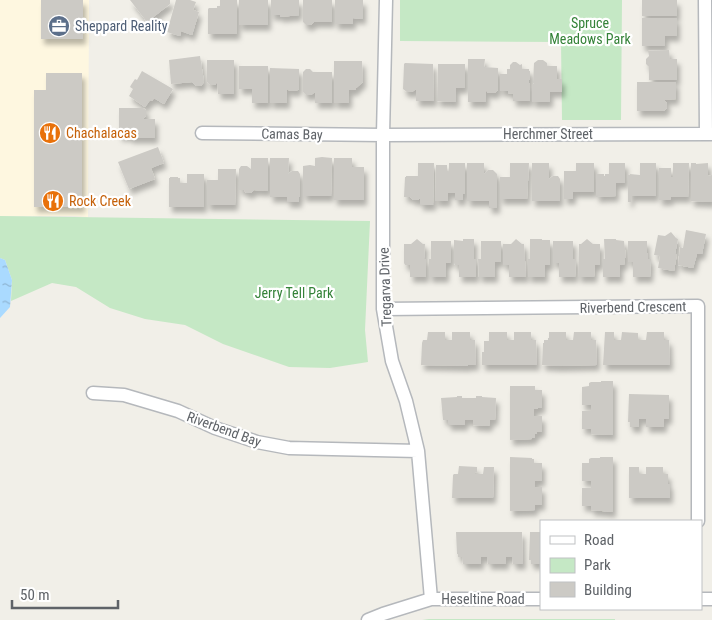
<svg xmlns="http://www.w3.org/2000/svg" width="712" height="620" viewBox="0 0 712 620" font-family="'Roboto Condensed',sans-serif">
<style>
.commercial{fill:#fef7e0}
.green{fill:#c5e8c5}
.water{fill:url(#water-ripples)}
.building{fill:#cccac5;filter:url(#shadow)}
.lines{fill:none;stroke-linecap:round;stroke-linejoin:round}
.minor-casing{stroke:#b5b8bc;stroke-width:15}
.minor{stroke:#fff;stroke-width:12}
.labels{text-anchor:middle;stroke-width:4.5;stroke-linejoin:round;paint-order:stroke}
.park-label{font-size:14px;fill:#348238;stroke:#fff}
.service-label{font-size:14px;fill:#4e5e75;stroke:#fff;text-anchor:start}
.food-label{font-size:14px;fill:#c56008;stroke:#fff;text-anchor:start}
.street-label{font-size:14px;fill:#5f6368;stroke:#fff}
</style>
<defs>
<pattern id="water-ripples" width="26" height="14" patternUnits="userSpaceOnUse" patternTransform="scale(1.25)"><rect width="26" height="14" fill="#aadaff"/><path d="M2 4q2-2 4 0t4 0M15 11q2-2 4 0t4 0" fill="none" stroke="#8eb4d2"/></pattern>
<filter id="shadow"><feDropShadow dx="3" dy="5.5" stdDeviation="2.5" flood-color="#0004"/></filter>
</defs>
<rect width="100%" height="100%" fill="#f1efe8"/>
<path class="commercial" d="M0,0H89L88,217L74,216H0Z"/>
<path class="green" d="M400,0H622L621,120H562L561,42L400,41Z
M0,216L370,221L365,330L368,362L330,368L289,367L223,344L185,325L145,319L110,308L76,287L52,283L11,301L12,280L5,260L0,258Z
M429,619H615V620H422Z"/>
<path class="water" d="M0,258L5,260L12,280L10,307L0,318Z"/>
<path class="building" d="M41,0H83V39H41Z
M130,0H170V4L147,22Z
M176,0H190L196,2L193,10L199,12L192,35L181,31L180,36L167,32Z
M220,0H237V34H208V9L209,8H217V6H220Z
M239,0H268V25H239Z
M271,0H299V15L280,17V15H271Z
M303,0H332V22H314L311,25H306L303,22Z
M335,0H363V19L353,18V24H335Z
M642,0H677V16H642Z
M642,18H677V36H665V46H642Z
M669,50L670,59H677V80H649V67L646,64V59L649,56L648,51Z
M200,56L204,82L201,86H196L192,82L171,84L169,60Z
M468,59H485L484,67L498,68V90L495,93H488L486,90V102H468Z
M207,60H234V94H218L217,82L215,85H210L207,82Z
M538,60H543L547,63V66H557V79H562V92H550V102H532V84H534L533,83L534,63Z
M334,61H362L363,82L356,88V90H349V103H334Z
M513,62H516L520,65L522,64V69H529V71H530V80H529V83H530V101H513V94L508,93V91H500V74H507V69H510V65Z
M405,63L433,64L434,101H416V89L412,92H407L403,89L404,64Z
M438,64H465V88H456V102L437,101Z
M239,66H268V103H252V89H239Z
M270,68L299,69V89L296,91H290L287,89V103H270Z
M306,69H310L313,72H332V103H315V92L311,95H306L303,92V72Z
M142,71L173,89L164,104L154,98L152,101L150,100L145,107L129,96L133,89L130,87L131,85L135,79L137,80Z
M46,73H82V207H34V90H46Z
M637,82H676V99L664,100L667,103V108L664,111H637Z
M119,108H143L146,110V116L143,119H155V138H130L129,136H119Z
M158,147L164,163L151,168L155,179L129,189L118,162Z
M322,157L332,158L331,196H303V166L310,165L315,166V158Z
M251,158H268V191L254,190L251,193H246L244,190H239V169L241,166H247L251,169Z
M270,158H289L288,174L292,171H298L300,174V197H299V202H287V197H270Z
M334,158H352V167H364V200H334Z
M418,163H434L433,205H420V198L418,200H413L410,197H404L405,177H406V176H418Z
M449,163H465V194H463V200H455V193H448V201H435L436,165H447V172H449Z
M467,163H484V174L488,170H493L497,174V208H489V201H467Z
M510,163H529L527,199H500V177H510Z
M532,163H549V179L553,176H558L560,179V201H532Z
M576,163H594V192H573V199H564V171H576Z
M609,163H625V183H616V196L596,197V174H604V176H605V174H609Z
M640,163H656V196H631V202H628V175H630V174L640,175Z
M673,163H689L688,197H671L670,200H659V168H671V177H673Z
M691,163H696V164L708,163V176L712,175V202L691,201Z
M218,169H236L235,205H207V180H218Z
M187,174H204V207H169V178H170V177H178V178H180V183H187Z
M686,230L706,234L702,254H697L693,268L678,265L680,247L683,248Z
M671,232L676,238L678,239L675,254H677L674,271L658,268L660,256L654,255L658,235L665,236Z
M417,239L423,244H425L424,259H426V277H410V265H405L404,263V244H411Z
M463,239H474V259H476V277H459V265H455L454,263V240L463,241Z
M516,239L522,244H524L526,277H509V265H503V244H511Z
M530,239H542V240H550V265H545V277H528V259H530Z
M587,239L593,244H600V265H595L594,277H578L579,244H581Z
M604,239H616V240L624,241L626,258H625L624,265H620V277H603V259H605Z
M431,241H451V262L446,263V277H429V259H431Z
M481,241H501V262H495V277H479L478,259H481Z
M553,241H573V259H576L575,277H559V263H553Z
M628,241H647V253H648V259H651L650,277H633V262H628Z
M428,332H445V340H452V332H470V340H475L476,365H468V366L421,365L422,343L423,340H427Z
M489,332H507V340H514V332H531V340H536L537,365H482V352H484V341H489Z
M549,332H566V340H573L574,332H591V340H596L597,365L558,366L542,365L543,343H544V340H548V338H549Z
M605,332H614V340H621L622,332L638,333V340H646L647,332H664V340H669L670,365H603Z
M601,381H613V435L591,434V429H582V411H591V405H582V387L589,386V383L591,382H601Z
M510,386H535V390H542V408H538V409H534V416H542V432H537V434H535V438H532V439L510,440Z
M629,394L669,395V419H664V427H646V419H639V427H630V422H628Z
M457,396H462V398H476V396H482V397L496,398L495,420H490V425L487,426L473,425V420H465V425H448V420H443L441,398L457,397Z
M510,457L532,458V459H534V463H542V481H535V487H542V505H535V510L510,511Z
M600,457H613V512L591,510V506H582V488H591V481H582V463H589V459L591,458H600Z
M459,466L477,467V472H475V474H483L484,467H494L493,498H452L453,475L454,474H458Z
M629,467H639V474H646V467H663V474H668V484H670V498H629Z
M456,532H522L523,564H513L512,557H506V564H488L487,557H481V564H463L462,557H458V554H457Z
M530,532H541L540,564H531V560H529Z"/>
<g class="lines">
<g class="minor-casing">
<path id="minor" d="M386,0L383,135V309L392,361L406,401L418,451L431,599
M705,0L706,134
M202,133L383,135L712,134
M383,309L698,306V521
M93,393L124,395L178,411L215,428L257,442L289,448L418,451
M701,599H712
M368,620L383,614L431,599H541"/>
</g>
<use href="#minor" class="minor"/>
</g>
<defs>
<g id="office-disc" transform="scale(1.125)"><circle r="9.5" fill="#5c6f8a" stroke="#fff"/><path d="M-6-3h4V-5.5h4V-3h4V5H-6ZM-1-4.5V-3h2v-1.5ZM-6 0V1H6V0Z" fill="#fff"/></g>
<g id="restaurant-disc" transform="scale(1.125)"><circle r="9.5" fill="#e8710a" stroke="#fff"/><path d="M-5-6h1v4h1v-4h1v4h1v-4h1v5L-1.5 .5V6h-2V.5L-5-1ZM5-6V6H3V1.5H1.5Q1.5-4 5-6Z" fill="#fff"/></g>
</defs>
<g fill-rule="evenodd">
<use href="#office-disc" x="59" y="26"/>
<use href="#restaurant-disc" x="50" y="133"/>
<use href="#restaurant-disc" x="53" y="201"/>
</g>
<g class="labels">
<g class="park-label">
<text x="590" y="28">Spruce<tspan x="590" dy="16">Meadows Park</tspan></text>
<text x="294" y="298">Jerry Tell Park</text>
</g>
<g class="service-label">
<text x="75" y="31">Sheppard Reality</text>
</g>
<g class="food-label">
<text x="66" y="138">Chachalacas</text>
<text x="69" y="206">Rock Creek</text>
</g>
<g class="street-label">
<text transform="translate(292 134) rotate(1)" y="5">Camas Bay</text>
<text x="548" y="139">Herchmer Street</text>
<text transform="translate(385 287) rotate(-92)" y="5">Tregarva Drive</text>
<text transform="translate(633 307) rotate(-1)" y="5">Riverbend Crescent</text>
<text transform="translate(224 429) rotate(20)" y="5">Riverbend Bay</text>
<text x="483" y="604">Heseltine Road</text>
</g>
</g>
<rect x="540" y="520" width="162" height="90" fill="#ffffff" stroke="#bfc1c3"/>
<rect x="550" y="536" width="25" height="8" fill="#ffffff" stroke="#bfc1c3"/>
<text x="584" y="545" font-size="15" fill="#5f6368">Road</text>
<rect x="550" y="558" width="25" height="15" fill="#c5e8c5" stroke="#bfc1c3"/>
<text x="584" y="570" font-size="15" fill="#5f6368">Park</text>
<rect x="550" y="582" width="25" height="15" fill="#cccac5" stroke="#bfc1c3"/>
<text x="584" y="595" font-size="15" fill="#5f6368">Building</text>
<path d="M12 600v8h106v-8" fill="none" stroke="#5f6368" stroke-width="2.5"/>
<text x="20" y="600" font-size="15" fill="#5f6368" stroke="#ffffff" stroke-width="4" paint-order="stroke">50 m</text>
</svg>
